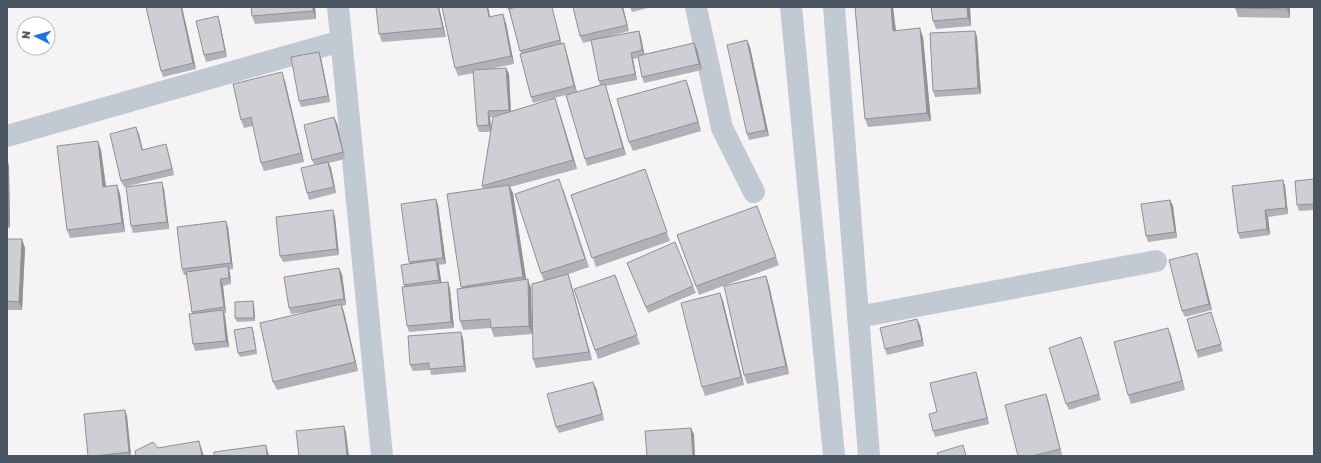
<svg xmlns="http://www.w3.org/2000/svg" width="1321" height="463" viewBox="0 0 1321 463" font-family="Rubik,sans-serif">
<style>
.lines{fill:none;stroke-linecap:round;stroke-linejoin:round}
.minor{stroke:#c1cad2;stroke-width:22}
.wall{fill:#b0b2b7;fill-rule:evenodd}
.shaded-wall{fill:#909195}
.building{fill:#cdcfd5;stroke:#909195}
</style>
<rect width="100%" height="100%" fill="#f5f3f3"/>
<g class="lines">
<path class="minor" d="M338,7L382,456
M696,7L722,128L754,192
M791,7L834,456
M834,7L869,456
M7,136L341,41
M858,317L1156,261"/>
</g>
<path class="wall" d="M146,7H182L196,69L163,77L161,71Z
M251,7H315L316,19L255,24L252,16Z
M439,7L446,37L382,42L379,34Z
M442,7H488L490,17L506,23L514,64L494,68H506L509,74L511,111L558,107L577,169L510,187L513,193L526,280L531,288L532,334L494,337L491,328L463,330L460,321L461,288V287L483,189L482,186L491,132H479L477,126L474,73L458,76L455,68ZM490,117H493L491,129Z
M507,7H552L562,44L566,50L577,92L600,85L599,81L591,41L583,43L580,36L623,7L629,31L606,37L639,31L641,37L644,54L694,43L697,49L702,70L644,83L642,77L638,58L633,59L637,80L606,86L626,155L587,166L566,95L533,103L531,97L521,53L509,10H508Z
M630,7H652L632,12Z
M855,7H893L896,31L923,37L931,121L868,127L865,119Z
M931,7H970L971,26L936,29L933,21Z
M1235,7H1290V18L1238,17Z
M220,23L227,57L206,62L204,55Z
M975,31L977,37L981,94L935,97L933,91Z
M747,40L750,47L769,136L749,140L747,134Z
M319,52L321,58L330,102L301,107L299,101Z
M686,80L689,88L701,131L633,151L629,142Z
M285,81L304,162L264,171L261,163L253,126L244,128L241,120Z
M337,123L345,159L329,163L331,168L336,193L309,200L307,193L314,165L312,160Z
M139,134L143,150L168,151L174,175L124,187L121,181Z
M101,150L106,186L117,185L120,194L125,232L70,238L67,230Z
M7,159L9,166L10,228H7Z
M645,169L670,241L596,267L571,195Z
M1314,179V210L1299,211L1297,205Z
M1283,180L1285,186L1288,214L1268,217L1270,235L1240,239L1238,233Z
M563,188L589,267L563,276L571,283L592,360L536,368L533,359L544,281L541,273Z
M164,189L169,229L133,233L131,226Z
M436,199L438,205L446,264L438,265L441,283L448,282L450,289L454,328L409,332L407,326L405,287L404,285L409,264V262Z
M1170,200L1173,206L1177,238L1148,242L1146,236Z
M757,206L779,265L699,295L677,235Z
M335,217L339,255L283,262L280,256Z
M228,227L233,269L229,270L230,273L231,284L223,286L226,313L224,314L225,316L229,347L195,351L193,344L192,313L187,275H184L182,269Z
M7,239L25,248L22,310H7Z
M1199,259L1212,310L1185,317L1182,311Z
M627,263L693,286L696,293L648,313Z
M342,274L346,305L342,306L344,312L358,371L277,390L273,382L312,311L291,314L289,308Z
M615,275L640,344L598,359L574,289Z
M766,276L769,285L789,374L747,384L744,375Z
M720,293L723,301L744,385L705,396L702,387Z
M254,304L255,321L237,322L235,318Z
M1213,318L1223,351L1198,358L1196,351Z
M920,325L924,346L887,355L885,349Z
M253,330L257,354L240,357L238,353Z
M1171,336L1185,390L1131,404L1128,395Z
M1081,337L1101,400L1069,410L1066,404Z
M463,338L466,372L431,375L430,370L413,371L410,365Z
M978,378L989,424L935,437L933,431L937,412Z
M596,388L604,420L559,433L556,427Z
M1046,394L1048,400L1062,455L1058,456H1018Z
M127,416L131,456H88Z"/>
<path class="shaded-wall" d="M181,7H182L196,69L193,63Z
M313,7H315L316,19L313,11Z
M438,7H439L446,37L443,28Z
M487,7H488L492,26L489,17Z
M622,7H623L629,31L627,25Z
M891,7H893L897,40L893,31Z
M967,7H970L971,26L968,18Z
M1287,7H1290V18L1287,9Z
M503,14L506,23L514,64L511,56Z
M218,16L220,23L227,57L225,51Z
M920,28L923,37L931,121L927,113Z
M639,31L641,37L645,57L642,50Z
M975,31L977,37L981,94L978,88Z
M747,40L750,47L769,136L766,130Z
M564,43L566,50L577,93L574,86Z
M694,43L697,49L702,70L699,64Z
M319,52L321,58L330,102L328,96Z
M631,53L633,59L637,80L635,74Z
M506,68L509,74L511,116L509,110Z
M282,72L285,81L304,162L301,153Z
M686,80L689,88L701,131L698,122Z
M605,84L607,90L626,155L623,148Z
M555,98L558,107L577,169L573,160Z
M488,111L490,117L491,132L489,125Z
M334,117L337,123L345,159L343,152Z
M136,127L139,134L144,157L142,150Z
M98,141L101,150L107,195L103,187Z
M166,144L168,151L174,175L172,169Z
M7,159L9,166L10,228L7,222Z
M328,162L331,168L336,193L334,187Z
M1283,180L1285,186L1288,214L1286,208Z
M162,182L164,189L169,229L167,222Z
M117,185L120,194L125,232L122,223Z
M509,185L513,193L527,285L523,277Z
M436,199L438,205L446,264L443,258Z
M1170,200L1173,206L1177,238L1175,232Z
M333,210L335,217L339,255L337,249Z
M1265,210L1268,217L1270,235L1267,229Z
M226,221L228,227L233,269L231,263Z
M22,239L25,248L22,310L19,302Z
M1197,253L1199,259L1212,310L1209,304Z
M436,260L439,266L442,286L439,280Z
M228,266L230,273L231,284L229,278Z
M339,268L342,274L346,305L344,299Z
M568,274L571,283L592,360L589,352Z
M766,276L769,285L789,374L786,366Z
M220,279L223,286L226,313L224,307Z
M528,279L531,288L532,334L529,326Z
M448,282L450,289L454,328L451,322Z
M720,293L723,301L744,385L741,377Z
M253,301L254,304L255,321L254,318Z
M341,304L344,312L358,371L355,362Z
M223,310L225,316L229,347L226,341Z
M917,319L920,325L924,346L922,340Z
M252,327L253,330L257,354L256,350Z
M1168,328L1171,336L1185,390L1182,381Z
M461,332L463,338L466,372L464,366Z
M976,372L978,378L989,424L987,418Z
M593,382L596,388L604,420L602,414Z
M1046,394L1048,400L1062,455L1060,449Z
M125,410L127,416L131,456L129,452Z
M344,426L346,432L349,456H347Z
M691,428L694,434L695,456H693Z
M199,441L204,456H202Z
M266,445L268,452L269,456H267Z"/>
<path class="building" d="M146,7H181L193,63L161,71Z
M251,7H313V11L252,16Z
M376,7H438L443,28L379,34Z
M442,7H487L489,17L503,14L511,56L455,68Z
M516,7H552L560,40L520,51L509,9Z
M573,7H622L627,25L580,36Z
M855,7H891L893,31L920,28L927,113L865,119Z
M931,7H967L968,18L933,21Z
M1235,7H1287V9L1235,8Z
M218,16L225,51L204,55L196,21Z
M639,31L642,50L631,53L635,74L599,81L591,40Z
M975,31L978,88L933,91L930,33Z
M747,40L766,130L747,134L727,45Z
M564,43L574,86L531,97L520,54Z
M694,43L699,64L642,77L638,56Z
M319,52L328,96L299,101L291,57Z
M506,68L509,110L488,111L489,125L477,126L473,70Z
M282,72L301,153L261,163L251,117L241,120L233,84Z
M686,80L698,122L629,142L617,99Z
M605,84L623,148L585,159L566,95Z
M555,98L573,160L482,186L493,117Z
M334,117L343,152L312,160L304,125Z
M136,127L142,150L166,144L172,169L121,181L110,134Z
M98,141L103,187L117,185L122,223L67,230L57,146Z
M328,162L334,187L307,193L301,168Z
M645,169L667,232L592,258L571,195Z
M559,179L585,259L541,273L515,194Z
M1314,179V204L1297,205L1295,181Z
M1283,180L1286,208L1265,210L1267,229L1238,233L1232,186Z
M162,182L167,222L131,226L126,187Z
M509,185L523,277L461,287L447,194Z
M436,199L443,258L409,262L401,204Z
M1170,200L1175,232L1146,236L1141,204Z
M757,206L776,257L696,286L677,235Z
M333,210L337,249L280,256L276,217Z
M226,221L231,263L182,269L177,227Z
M7,239H22L19,302L7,301Z
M675,242L693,286L646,307L627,263Z
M1197,253L1209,304L1182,311L1169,260Z
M436,260L439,280L404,285L401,265Z
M228,266L229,278L220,279L224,307L192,312L186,272Z
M339,268L344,299L289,308L284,277Z
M568,274L589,352L533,359L532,284Z
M615,275L637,335L595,350L574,289Z
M766,276L786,366L744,375L724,286Z
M528,279L529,326L491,328L490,319L460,321L457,289Z
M448,282L451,322L407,326L402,287Z
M720,293L741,377L702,387L681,303Z
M253,301L254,318H235V302Z
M341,304L355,362L273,382L260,323Z
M223,310L226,341L193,344L189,314Z
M1211,312L1221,344L1196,351L1187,319Z
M917,319L922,340L885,349L880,328Z
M252,327L256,350L238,353L234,330Z
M1168,328L1182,381L1128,395L1114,342Z
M461,332L464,366L429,369V363L410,365L408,336Z
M1081,337L1099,394L1066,404L1049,348Z
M976,372L987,418L933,431L929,414L937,412L930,383Z
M593,382L602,414L556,427L547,394Z
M1046,394L1060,449L1032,456H1018L1005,405Z
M125,410L129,452L95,456H88L84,414Z
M344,426L347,456H299L296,431Z
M691,428L693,456H647L645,431Z
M199,441L202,456H136L135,451L153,442L158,448Z
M266,445L267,456H214V452Z
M963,445L966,456H938L937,453Z"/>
<rect width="1321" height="463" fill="none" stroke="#4a5661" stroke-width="16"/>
<g transform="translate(36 36) rotate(276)"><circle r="19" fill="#ffffff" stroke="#b7bbc0"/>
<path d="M0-3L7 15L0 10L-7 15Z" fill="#1a73e8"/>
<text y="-6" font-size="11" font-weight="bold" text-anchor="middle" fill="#4a5661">N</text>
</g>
</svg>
